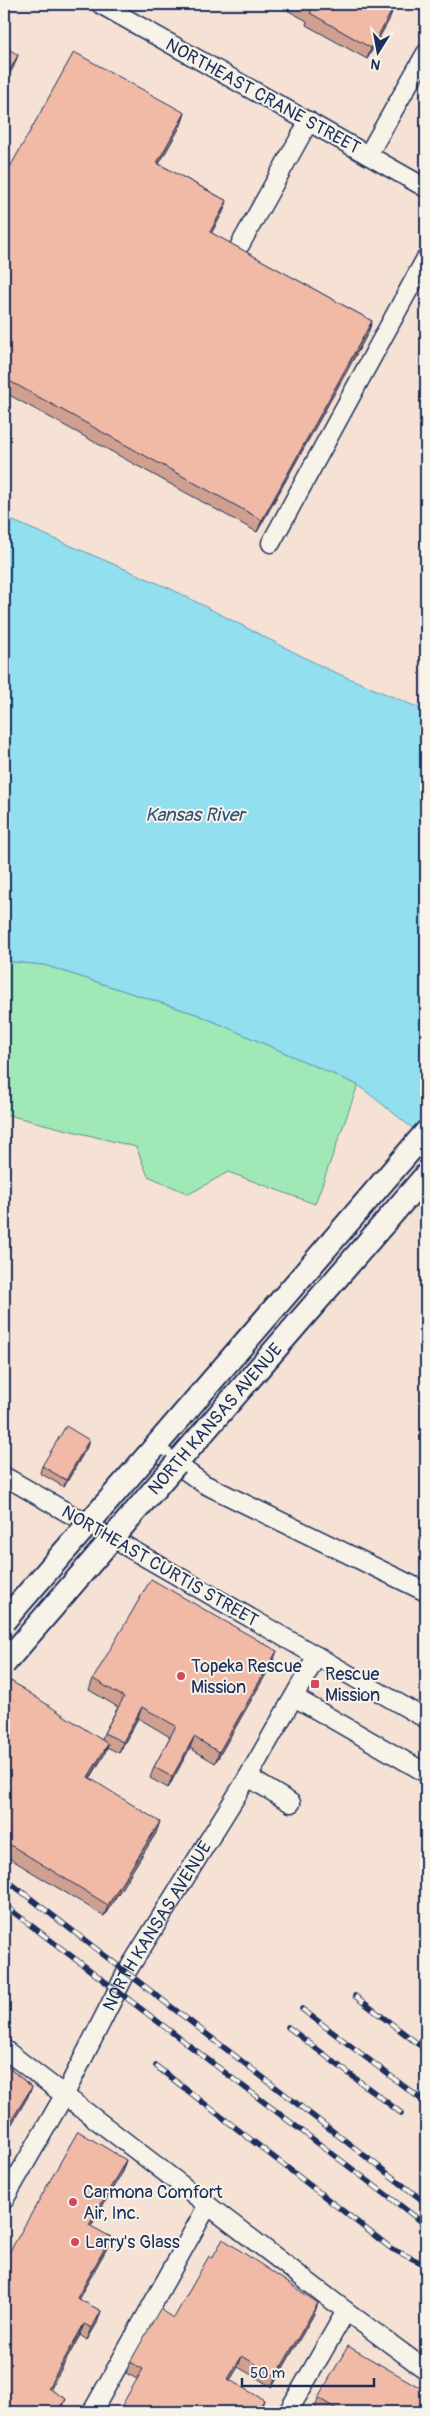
<svg xmlns="http://www.w3.org/2000/svg" width="430" height="2416" viewBox="0 0 430 2416" font-family="Pangolin,sans-serif">
<style>
.green{fill:#a0e9b7;stroke:#5e8c8a}
.water{fill:#91dfef;stroke:#6299b5}
.lines{fill:none;stroke-linecap:round;stroke-linejoin:round}
.minor-casing{stroke:#1b2f5e;stroke-width:21}
.major-casing{stroke:#1b2f5e;stroke-width:26}
.minor{stroke:#f7f3e8;stroke-width:18}
.major{stroke:#f7f3e8;stroke-width:22}
.rail-casing{stroke:#1b2f5e;stroke-width:5.5}
.rail{stroke:#f7f3e8;stroke-width:4;stroke-dasharray:11;stroke-linecap:butt}
.major-bridge-casing{stroke:#1b2f5e;stroke-width:26;stroke-linecap:butt}
.major-bridge{stroke:#f7f3e8;stroke-width:22}
.wall{fill:#cfa08f;stroke:#1b2f5e}
.shaded-wall{fill:#a98274;stroke:#1b2f5e}
.building{fill:#f1baa6;stroke:#1b2f5e}
.poi-dot{fill:#d1495b;stroke:#f7f3e8;stroke-width:2}
.labels{text-anchor:middle;stroke-width:4;stroke-linejoin:round;paint-order:stroke}
.street-label{font-size:18px;fill:#1b2f5e;stroke:#f7f3e8}
.poi-label{font-size:18px;fill:#1b2f5e;stroke:#f7f3e8;text-anchor:start}
.water-label{font-size:19px;font-style:italic;fill:#33527b;stroke:#f7f3e8}
</style>
<rect width="100%" height="100%" fill="#f5e2d4"/>
<filter id="ink" filterUnits="userSpaceOnUse"><feTurbulence type="fractalNoise" baseFrequency=".02" numOctaves="2"/><feDisplacementMap in="SourceGraphic" scale="10" xChannelSelector="R" yChannelSelector="G"/><feConvolveMatrix kernelMatrix="1 2 1 2 8 2 1 2 1" color-interpolation-filters="sRGB"/></filter>
<g filter="url(#ink)">
<path class="green" d="M4,961L44,965L199,1015L358,1085L315,1204L228,1172L189,1194L148,1176L136,1147L4,1114Z"/>
<path class="water" d="M4,517L169,588L325,668L426,711V1139L358,1085L199,1015L44,965L4,961Z"/>
<g class="lines">
<g class="minor-casing">
<g id="minor">
<path d="M100,4L426,188"/>
<path d="M368,155L426,53"/>
<path d="M240,245L309,121"/>
<path d="M271,543L426,258"/>
<path d="M154,1448L204,1484L426,1592"/>
<path d="M4,1476L426,1719"/>
<path d="M294,1697L426,1773"/>
<path d="M248,1777L291,1803"/>
<path d="M4,2049L346,2311L426,2370"/>
<path id="s1" d="M4,2200L65,2094L126,1973L248,1777L317,1656"/>
<path d="M92,2412L208,2205"/>
<path d="M288,2412L346,2311"/>
</g>
</g>
<g class="major-casing">
<path id="major" d="M154,1448L426,1132
M176,1464L426,1175"/>
</g>
<use href="#minor" class="minor"/>
<use href="#major" class="major"/>
<g class="rail-casing">
<path id="rail" d="M4,1878L426,2203
M4,1905L426,2225
M355,1996L426,2050
M302,2009L426,2103
M288,2027L401,2113
M156,2066L392,2249L426,2265"/>
</g>
<use href="#rail" class="rail"/>
<g class="major-bridge-casing">
<path id="major-bridge" d="M4,1621L154,1448
M4,1664L176,1464"/>
</g>
<use href="#major-bridge" class="major-bridge"/>
</g>
<path class="wall" d="M276,4H384L389,20L367,59L306,25L307,21Z
M185,113L181,125L159,164L227,201L223,212L211,233L372,321L368,333L257,532L4,392V178Z
M87,1447L64,1487L40,1473L42,1466Z
M273,1662L215,1763L190,1748L168,1788L150,1778L154,1767L170,1737L138,1718L119,1753L107,1747L104,1755L90,1779L156,1833L104,1916L4,1855V1692L102,1740L104,1733L118,1707L89,1690L93,1679Z
M4,2064L32,2087L27,2098L7,2132L4,2131Z
M126,2160L122,2172L91,2226L107,2248L78,2299L101,2311L97,2323L87,2340L80,2335L50,2389L62,2410L61,2412H4V2262Z
M318,2303L314,2314L272,2387L238,2367L230,2380L137,2379L126,2373L130,2362L174,2318Z
M318,2398L426,2412H323L315,2408Z"/>
<path class="shaded-wall" d="M393,9L389,20L367,59L371,48Z
M18,55L14,66L4,85V81Z
M185,113L181,125L153,174L157,163Z
M227,201L223,212L206,243L210,232Z
M372,321L368,333L257,532L262,520Z
M89,1440L87,1447L64,1487L66,1480Z
M277,1651L273,1662L215,1763L219,1752Z
M142,1707L138,1718L119,1753L123,1742Z
M194,1737L190,1748L168,1788L172,1777Z
M108,1744L104,1755L83,1789L88,1777Z
M160,1822L156,1833L104,1916L108,1905Z
M32,2087L27,2098L7,2132L11,2121Z
M126,2160L122,2172L85,2236L89,2225Z
M111,2237L107,2248L73,2309L77,2298Z
M318,2303L314,2314L272,2387L276,2376Z
M101,2311L97,2323L87,2340L92,2328Z
M84,2324L80,2335L44,2400L48,2388Z
M242,2356L238,2367L224,2390L228,2379Z
M66,2399L61,2412H58Z
M264,2400L260,2412H257Z"/>
<path class="building" d="M301,4H384L393,9L371,48L310,13L312,10Z
M4,46L18,55L4,81Z
M74,52L185,113L157,163L227,201L210,232L372,321L262,520L4,378V178Z
M66,1426L89,1440L66,1480L42,1466Z
M151,1579L277,1651L219,1752L194,1737L172,1777L154,1767L176,1726L142,1707L123,1742L104,1733L124,1697L93,1679Z
M11,1681L108,1744L88,1777L160,1822L108,1905L4,1841V1692Z
M4,2064L32,2087L11,2121L4,2117Z
M78,2131L126,2160L89,2225L111,2237L77,2298L101,2311L92,2328L84,2324L48,2388L66,2399L58,2412H4V2262Z
M223,2239L318,2303L276,2376L242,2356L228,2379L264,2400L257,2412H118L143,2369L130,2362L160,2309L174,2318L209,2256L212,2258Z
M348,2346L426,2391V2412H342L318,2398Z"/>
</g>
<g class="poi-dot">
<circle cx="181" cy="1676" r="5"/>
<rect x="310" y="1679" width="10" height="10" rx="2.5"/>
<circle cx="73" cy="2202" r="5"/>
<circle cx="75" cy="2242" r="5"/>
</g>
<g class="labels">
<g class="street-label">
<text transform="translate(263 96) rotate(29)" y="6">NORTHEAST CRANE STREET</text>
<text transform="translate(215 1419) rotate(-49)" y="6">NORTH KANSAS AVENUE</text>
<text transform="translate(160 1566) rotate(30)" y="6">NORTHEAST CURTIS STREET</text>
<text dy="6" stroke="none"><textPath href="#s1" startOffset="314">NORTH KANSAS AVENUE</textPath></text>
</g>
<g class="poi-label">
<text x="191" y="1672">Topeka Rescue<tspan x="191" dy="21">Mission</tspan></text>
<text x="325" y="1680">Rescue<tspan x="325" dy="21">Mission</tspan></text>
<text x="83" y="2198">Carmona Comfort<tspan x="83" dy="21">Air, Inc.</tspan></text>
<text x="85" y="2248">Larry's Glass</text>
</g>
<g class="water-label">
<text x="195" y="821">Kansas River</text>
</g>
</g>
<rect width="430" height="2416" fill="none" stroke="#f7f3e8" stroke-width="20"/>
<rect x="10" y="10" width="410" height="2396" fill="none" stroke="#1b2f5e" stroke-width="2" filter="url(#ink)"/>
<g transform="translate(378 52) rotate(191)" stroke="#f7f3e8" stroke-width="4" paint-order="stroke">
<path d="M0-4L9 19L0 12L-9 19Z" fill="#1b2f5e"/>
<text y="-8" font-size="14" font-weight="bold" text-anchor="middle" fill="#1b2f5e">N</text>
</g>
<path d="M242 2378v8h132v-8" fill="none" stroke="#1b2f5e" stroke-width="2.5"/>
<text x="250" y="2378" font-size="15" fill="#1b2f5e" stroke="#f7f3e8" stroke-width="4" paint-order="stroke">50 m</text>
</svg>
